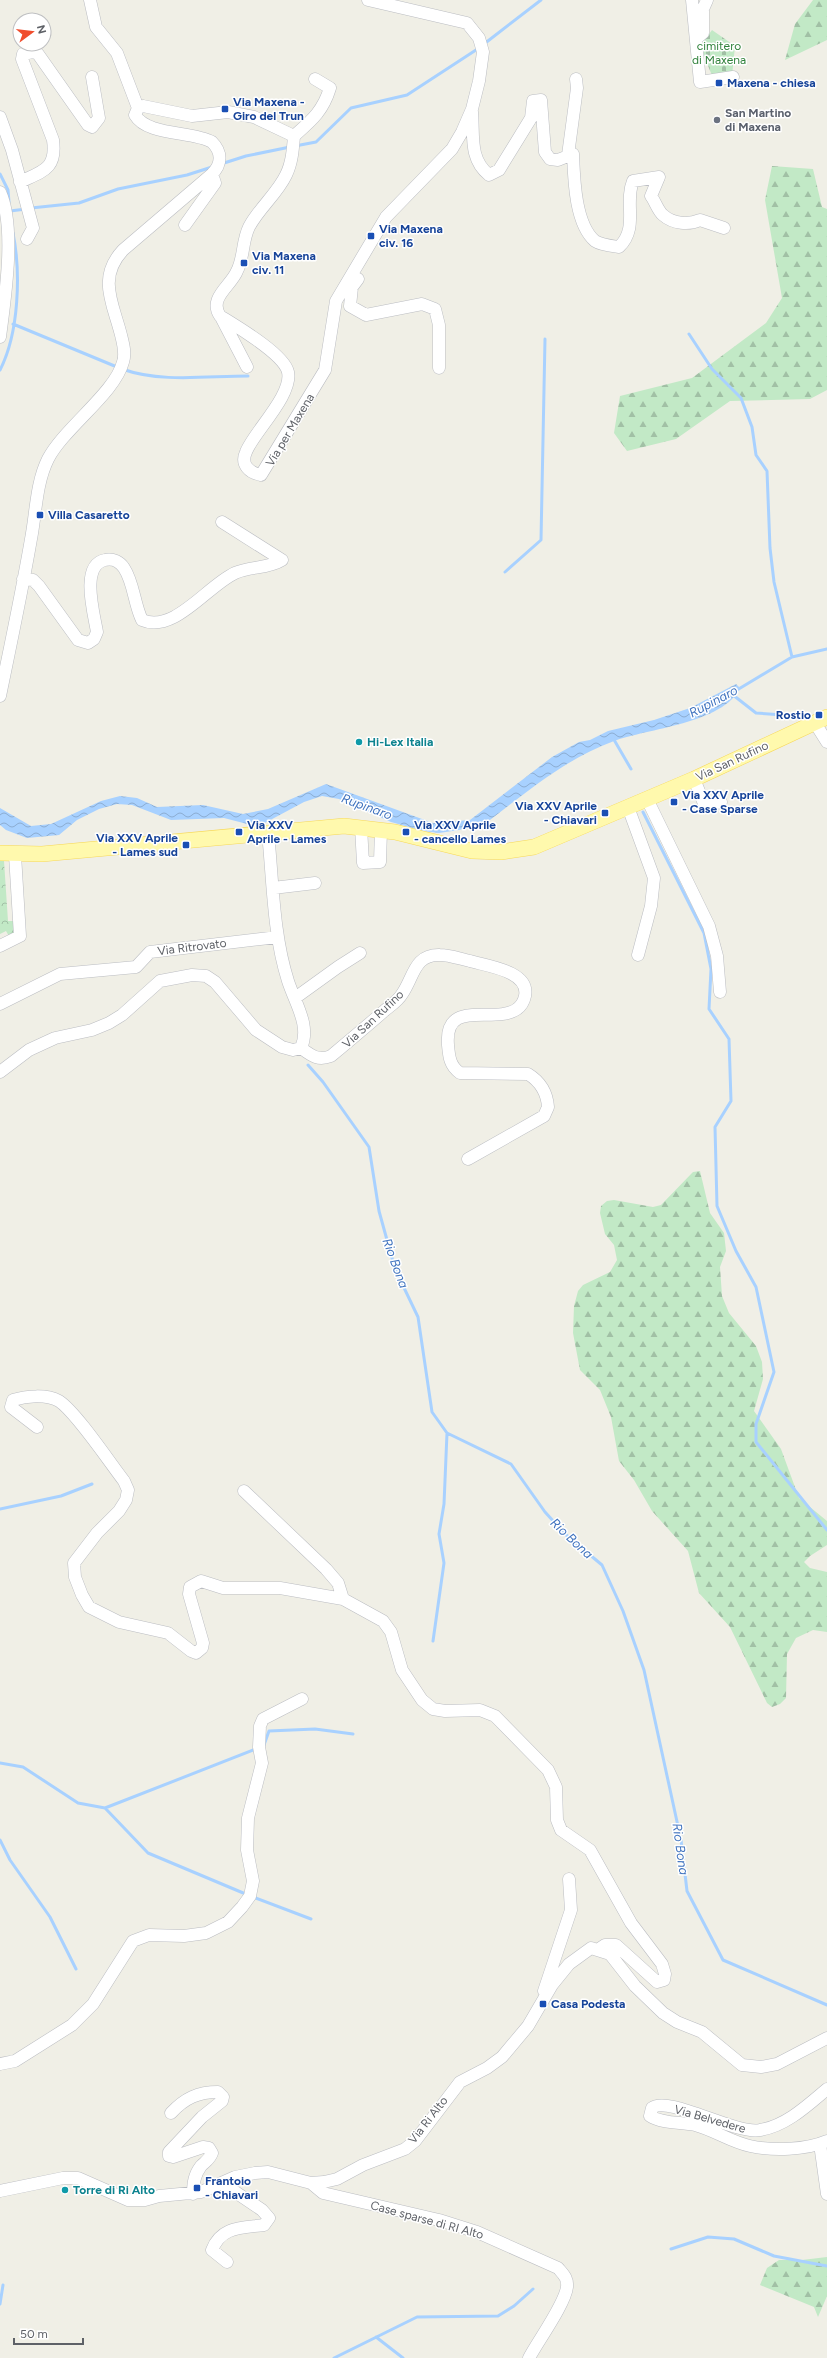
<svg xmlns="http://www.w3.org/2000/svg" width="827" height="2358" viewBox="0 0 827 2358" font-family="Figtree,sans-serif">
<style>
.forest{fill:url(#forest-firs)}
.cemetery{fill:url(#cemetery-stones)}
.park{fill:url(#park-crowns)}
.water{fill:url(#water-waves)}
.lines{fill:none;stroke-linecap:round;stroke-linejoin:round}
.stream{stroke:#a8d1ff;stroke-width:3}
.minor-casing{stroke:#bbbdc2;stroke-width:13}
.major-casing{stroke:#f7d859;stroke-width:16}
.minor{stroke:#fff;stroke-width:12}
.major{stroke:#fff9ad;stroke-width:15}
.transit-dot{fill:#1a4fb4;stroke:#fff;stroke-width:1.5}
.worship-dot{fill:#6b7280;stroke:#fff;stroke-width:1.5}
.culture-dot{fill:#0f9aa8;stroke:#fff;stroke-width:1.5}
.labels{text-anchor:middle;stroke-width:3;stroke-linejoin:round;paint-order:stroke}
.park-label{font-size:12px;fill:#31823c;stroke:#fff}
.transit-label{font-size:12px;font-weight:bold;fill:#164399;stroke:#fff;text-anchor:start}
.worship-label{font-size:12px;font-weight:bold;fill:#5b616d;stroke:#fff;text-anchor:start}
.street-label{font-size:12px;fill:#5e6167;stroke:#fff}
.culture-label{font-size:12px;font-weight:bold;fill:#0d838f;stroke:#fff;text-anchor:start}
.water-label{font-size:13px;font-style:italic;fill:#4174bf;stroke:#fff}
</style>
<defs>
<pattern id="forest-firs" width="22" height="20" patternUnits="userSpaceOnUse"><rect width="22" height="20" fill="#c2e9c6"/><path d="M5 1l3.5 6h-7zM16 11l3.5 6h-7z" fill="#a1c0a5"/></pattern>
<pattern id="cemetery-stones" width="16" height="16" patternUnits="userSpaceOnUse"><rect width="16" height="16" fill="#c2e9c6"/><path d="M2 7V4a2 2 0 0 1 4 0v3zM10 15v-3a2 2 0 0 1 4 0v3z" fill="#a1c0a5"/></pattern>
<pattern id="park-crowns" width="20" height="18" patternUnits="userSpaceOnUse"><rect width="20" height="18" fill="#c2e9c6"/><path d="M2 6a3 3 0 1 1 6 0M12 15a3 3 0 1 1 6 0" fill="none" stroke="#a1c0a5"/></pattern>
<pattern id="water-waves" width="16" height="10" patternUnits="userSpaceOnUse"><rect width="16" height="10" fill="#a8d1ff"/><path d="M0 5q4-4 8 0t8 0" fill="none" stroke="#8cadd2"/></pattern>
</defs>
<rect width="100%" height="100%" fill="#f0efe6"/>
<path class="forest" d="M813,0H827V40L785,60L795,24Z
M772,166L813,169L822,207L827,209V390L810,399L730,401L676,439L627,451L614,433L620,396L692,378L766,323L782,298L765,200Z
M700,1171L710,1213L724,1233L726,1251L720,1267L722,1296L729,1313L756,1346L762,1362L763,1379L754,1411L781,1449L799,1498L827,1521V1545L810,1556L804,1562L810,1568L827,1572V1632L813,1630L796,1638L787,1654L786,1698L780,1704L772,1707L767,1703L730,1627L699,1593L688,1551L652,1511L634,1480L619,1461L611,1417L600,1390L580,1370L573,1333L574,1306L578,1291L583,1285L610,1272L617,1260L614,1245L605,1234L600,1213L601,1206L607,1201L614,1200L653,1207L661,1205L693,1172Z
M827,2257V2296L818,2317L814,2307L760,2285L767,2268L779,2260H802Z"/>
<path class="cemetery" d="M712,30L735,46L732,76L713,78L700,46Z"/>
<path class="park" d="M0,860L4,861L8,921H14L15,936L10,938L6,931L0,934Z"/>
<path class="water" d="M736,684L740,688C724,723 646,729 614,741C565,759 527,792 486,823L459,830L439,833L423,831L391,822L339,799L322,796L304,802L261,825H251L224,818L171,820L132,805L117,804L99,809L77,820L59,835L27,838L6,830L0,825V808L31,826L51,824L101,801L120,796L137,798L157,807L203,805L243,814L268,809L326,784L433,823L470,820L552,757L579,742L590,740L608,731L654,720L690,708Z"/>
<g class="lines">
<path class="stream" d="M484,44L541,0
M295,146L316,142L351,108L407,95L479,48
M221,164L246,156L290,147
M0,174L8,190L9,202
M31,208L79,203L118,189L187,175L212,167
M10,211L26,209
M13,324L117,367
M689,334L712,369L741,398L752,427L756,455L767,471L770,548L774,582L792,657
M122,369C161,383 207,376 248,376
M0,370C19,333 21,273 13,233
M505,572L541,540L545,339
M737,690L792,657L827,649
M733,695L756,713L811,717
M613,738L631,769
M643,812L704,933L711,969L709,1009L729,1039L731,1101L715,1127L717,1206L736,1251L756,1287L774,1372L756,1424V1442L827,1530
M308,1065L323,1082L369,1147L379,1211L395,1269L418,1317L432,1412L447,1433L511,1464L545,1512L565,1534L602,1565L623,1611L644,1670L681,1840L687,1891L723,1960L827,2005
M0,1509L61,1496L92,1484
M433,1641L444,1563L439,1534L444,1504L447,1433
M264,1745L269,1731L315,1729L353,1734
M0,1763L23,1767L78,1803L105,1808L256,1749
M105,1808L148,1853L248,1895
M0,1840L10,1860L50,1917L76,1969
M253,1897L311,1919
M671,2249L708,2237L734,2239L774,2256L827,2266
M0,2304L3,2285
M376,2337L403,2358
M334,2358L417,2317L498,2316L514,2306L533,2289"/>
<g class="minor-casing">
<path id="minor" d="M90,0L96,27L117,53L138,108
M692,0L700,82L733,77
M696,39L703,33V9L707,0
M472,112C474,136 469,159 489,175L499,170L531,118L533,101L541,100L545,152L550,159L558,160L573,154C574,179 575,224 595,241C601,245 612,246 619,247C639,228 624,203 633,181L659,177L651,196C655,201 658,211 663,215C673,224 689,225 700,220L724,228
M0,117L12,150L33,228L27,239
M294,136C312,120 323,111 330,88L315,79
M568,155L577,88L576,79
M20,182C43,171 57,169 53,140L22,59L23,54L33,52L38,54L88,125L92,127L99,118L92,77
M0,192C16,227 5,298 0,337
M185,225L215,183L212,174
M358,279L352,287L350,306L366,315L422,304L435,309L439,325V368
M221,317L247,367
M23,579L33,580L39,586L78,640L88,643L94,639L97,632C94,614 80,565 105,560C113,558 120,562 124,568C134,583 134,604 142,620C174,634 207,586 235,573C250,566 268,569 282,560L222,522
M0,696C11,643 22,591 31,539C36,513 36,483 48,459C64,428 115,393 123,362C126,353 123,343 121,335C113,303 97,278 123,250L212,174C222,164 222,152 212,142C193,131 147,136 135,115L138,108L143,106L192,116L228,112L254,117L294,136C293,149 292,163 286,175C277,194 259,208 249,227C242,241 244,258 237,271C231,286 208,298 220,316C236,326 284,354 288,372C293,395 253,433 246,452C240,465 250,473 261,475L325,370L336,301L386,217L452,149L462,132L472,109L479,81L483,52L479,38L467,23L368,0
M815,723L827,742
M694,779L705,806L721,802
M647,799L709,926L717,956L720,992
M628,807L654,878L651,906L638,955
M361,827L363,863L380,862L381,830
M273,888L315,883
M0,946L20,936L15,855
M295,998L338,967L360,953
M0,1004L60,974L136,967L150,952L278,937
M301,1048C312,1056 318,1061 331,1056C349,1041 367,1026 384,1011C390,1006 398,1001 402,994C414,977 414,954 440,955C450,955 460,959 470,961C487,966 530,971 525,996C524,1001 521,1006 517,1009C494,1025 444,997 448,1045C449,1057 450,1066 460,1073L528,1074C541,1082 547,1093 548,1107L544,1116L468,1159
M0,1072L29,1050L55,1038L92,1030L109,1023L122,1015L160,981L192,975L206,976L215,982L256,1030L282,1047L293,1050L301,1048C311,1026 295,1003 288,981C273,934 273,882 268,833
M37,1427L11,1407L13,1400C26,1396 46,1394 59,1401C76,1412 110,1463 124,1481L128,1490L126,1500L119,1511L97,1533L74,1563L75,1577L82,1595L89,1607L119,1622L168,1633L191,1651L196,1653L202,1648L203,1643L189,1594L190,1587L201,1581L223,1588H280L343,1599L383,1621L391,1632L402,1670L422,1700L433,1709L445,1711L480,1710L495,1716L548,1770L556,1787L557,1820L561,1830L590,1850L631,1923L662,1964L665,1974L664,1980L657,1982L616,1945H605L599,1949
M244,1491L326,1569L338,1583L343,1599
M544,1991L571,1910L569,1879
M0,2064L15,2061L72,2025L93,2004L133,1941L149,1935L184,1936L206,1933L228,1922L242,1907L250,1896L253,1881L247,1850L248,1818L262,1763L259,1747L260,1726L263,1719L302,1699
M827,2089C808,2105 786,2126 760,2130C736,2135 668,2095 652,2108L650,2116C663,2124 681,2122 695,2125C714,2130 731,2142 750,2146C773,2151 806,2150 827,2141
M171,2113C185,2098 198,2092 218,2092L223,2097L222,2101L202,2117L169,2152V2156L173,2157L203,2147L209,2148L212,2153C210,2159 205,2162 201,2166C194,2175 193,2184 193,2194
M820,2144L827,2194
M222,2183L262,2210L269,2218L264,2225C242,2228 221,2226 212,2250L227,2262
M311,2183L323,2193L439,2220L477,2232L558,2268C563,2274 568,2278 567,2287C565,2304 538,2341 529,2358
M0,2191L63,2178H78L128,2200H145L159,2196L201,2192L235,2177L255,2173L268,2172L311,2183L324,2182L337,2179L363,2165L405,2149L415,2141L460,2082L487,2068L502,2057L528,2026L552,1985L569,1964L591,1948L610,1954L635,1986L663,2013L677,2022L702,2032L742,2065L761,2067L777,2064L827,2038"/>
</g>
<g class="major-casing">
<path id="major" d="M0,853L42,854L344,826L395,832L472,851L501,852L534,847L694,779L827,717"/>
</g>
<use href="#minor" class="minor"/>
<use href="#major" class="major"/>
</g>
<g class="transit-dot">
<rect x="715" y="79" width="8" height="8" rx="2"/>
<rect x="221" y="105" width="8" height="8" rx="2"/>
<rect x="367" y="232" width="8" height="8" rx="2"/>
<rect x="240" y="259" width="8" height="8" rx="2"/>
<rect x="36" y="511" width="8" height="8" rx="2"/>
<rect x="815" y="711" width="8" height="8" rx="2"/>
<rect x="670" y="798" width="8" height="8" rx="2"/>
<rect x="601" y="809" width="8" height="8" rx="2"/>
<rect x="235" y="828" width="8" height="8" rx="2"/>
<rect x="402" y="828" width="8" height="8" rx="2"/>
<rect x="182" y="841" width="8" height="8" rx="2"/>
<rect x="539" y="2000" width="8" height="8" rx="2"/>
<rect x="193" y="2184" width="8" height="8" rx="2"/>
</g>
<circle class="worship-dot" cx="717" cy="120" r="4"/>
<g class="culture-dot">
<circle cx="359" cy="742" r="4"/>
<circle cx="65" cy="2190" r="4"/>
</g>
<g class="labels">
<g class="park-label">
<text x="719" y="50">cimitero<tspan x="719" dy="14">di Maxena</tspan></text>
</g>
<g class="transit-label">
<text x="727" y="87">Maxena - chiesa</text>
<text x="233" y="106">Via Maxena -<tspan x="233" dy="14">Giro del Trun</tspan></text>
<text x="379" y="233">Via Maxena<tspan x="379" dy="14">civ. 16</tspan></text>
<text x="252" y="260">Via Maxena<tspan x="252" dy="14">civ. 11</tspan></text>
<text x="48" y="519">Villa Casaretto</text>
<text x="811" y="719" text-anchor="end">Rostio</text>
<text x="682" y="799">Via XXV Aprile<tspan x="682" dy="14">- Case Sparse</tspan></text>
<text x="597" y="810" text-anchor="end">Via XXV Aprile<tspan x="597" dy="14">- Chiavari</tspan></text>
<text x="247" y="829">Via XXV<tspan x="247" dy="14">Aprile - Lames</tspan></text>
<text x="414" y="829">Via XXV Aprile<tspan x="414" dy="14">- cancello Lames</tspan></text>
<text x="178" y="842" text-anchor="end">Via XXV Aprile<tspan x="178" dy="14">- Lames sud</tspan></text>
<text x="551" y="2008">Casa Podesta</text>
<text x="205" y="2185">Frantoio<tspan x="205" dy="14">- Chiavari</tspan></text>
</g>
<g class="worship-label">
<text x="725" y="117">San Martino<tspan x="725" dy="14">di Maxena</tspan></text>
</g>
<g class="street-label">
<text transform="translate(290 430) rotate(-59)" y="4">Via per Maxena</text>
<text transform="translate(732 761) rotate(-25)" y="4">Via San Rufino</text>
<text transform="translate(192 947) rotate(-7)" y="4">Via Ritrovato</text>
<text transform="translate(373 1019) rotate(-43)" y="4">Via San Rufino</text>
<text transform="translate(710 2119) rotate(16)" y="4">Via Belvedere</text>
<text transform="translate(428 2120) rotate(-52)" y="4">Via Ri Alto</text>
<text transform="translate(427 2220) rotate(15)" y="4">Case sparse di RI Alto</text>
</g>
<g class="culture-label">
<text x="367" y="746">Hi-Lex Italia</text>
<text x="73" y="2194">Torre di Ri Alto</text>
</g>
<g class="water-label">
<text transform="translate(713 701) rotate(-28)" y="5">Rupinaro</text>
<text transform="translate(367 806) rotate(20)" y="5">Rupinaro</text>
<text transform="translate(396 1263) rotate(70)" y="5">Rio Bona</text>
<text transform="translate(572 1538) rotate(43)" y="5">Rio Bona</text>
<text transform="translate(681 1849) rotate(82)" y="5">Rio Bona</text>
</g>
</g>
<g transform="translate(32 32) rotate(75)"><circle r="19" fill="#ffffff" stroke="#bfc0c2"/>
<path d="M0-3L7 15L0 10L-7 15Z" fill="#f04d2d"/>
<text y="-6" font-size="11" font-weight="bold" text-anchor="middle" fill="#5e6167">N</text>
</g>
<path d="M14 2338v6h69v-6" fill="none" stroke="#5e6167" stroke-width="2"/>
<text x="20" y="2338" font-size="12" fill="#5e6167" stroke="#ffffff" stroke-width="3" paint-order="stroke">50 m</text>
</svg>
